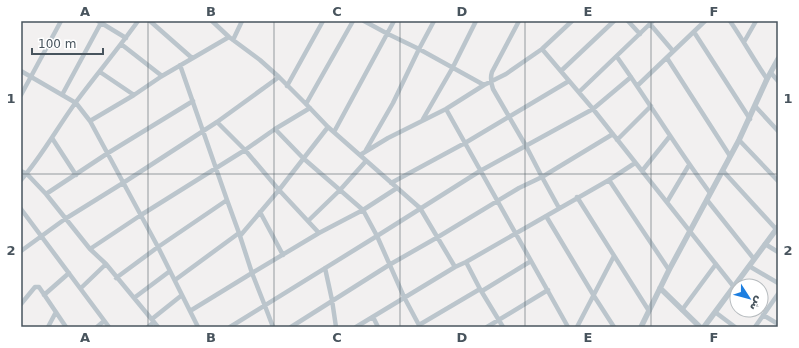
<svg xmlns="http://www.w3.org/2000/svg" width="799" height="348" viewBox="0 0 799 348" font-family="'DejaVu Sans','Noto Sans Arabic',sans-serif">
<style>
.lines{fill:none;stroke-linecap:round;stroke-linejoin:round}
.minor{stroke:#bbc5cc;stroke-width:4.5}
.tertiary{stroke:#bbc5cc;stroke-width:5.5}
.grid{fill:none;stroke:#48545d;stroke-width:1;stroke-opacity:0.55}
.neatline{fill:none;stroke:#48545d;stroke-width:1.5}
.grid-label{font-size:13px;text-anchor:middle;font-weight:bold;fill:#48545d}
</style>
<rect width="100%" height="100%" fill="#f2f0f0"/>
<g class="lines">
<path class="minor" d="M98,21L126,38
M150,21L192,58
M212,21L229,37L260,60L279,77L306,104L328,127L420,208L455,267
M364,21L388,34L419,49L484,85
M519,21L492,72C490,78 491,83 493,89L526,146L542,177L559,208
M628,21L640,34
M730,21C743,40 754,60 767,79
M650,24L673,51
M694,32L750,119
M233,40L242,21
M744,42L756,21
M121,44L162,76
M542,49L593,109L734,287
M617,57C649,102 677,149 710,193
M667,58L730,156
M180,65L227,200L239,233L252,273L265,306L273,327
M21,71L76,103L90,121L158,247L198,327
M561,71L614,21
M100,72L134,95
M771,73L778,81
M287,86L323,21
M637,86L705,21
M579,92L653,21
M21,95L61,21
M62,95L102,21
M306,104L353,21
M755,106L778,131
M446,109L568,327
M423,119L453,67L476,21
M90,121L134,95L162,76L229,37
M217,122L245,150L279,190L319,233
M275,129L303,158L363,210L377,236L404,297L420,327
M334,132L394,21
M52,138L76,175
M617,140L651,106
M739,140L778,181
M366,150L393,103L419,49L434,21
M360,155L388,138L446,109L484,85L506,74L542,49L572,21
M21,171L27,174L46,194L90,249L106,264L158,327
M642,171L670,136
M723,171L776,229
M21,180C42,156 57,128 76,102C96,75 118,49 138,21
M609,180L669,270
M391,183L465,143L569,81
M46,194L108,153L193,101
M577,197L649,311
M707,200L754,259
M667,202L689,165
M21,209L109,327
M260,212L283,255
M546,216L594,296L614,327
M308,221L340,190L366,161
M240,236L279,190L328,127
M765,244L778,252
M90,249L141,215L245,150L275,129L310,108
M21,251L65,219L123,183L217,122L279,77
M466,262L480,289L503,327
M749,266L778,283
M325,268L332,300L336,327
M116,278L158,247L227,200
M175,280L239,233
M81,288L106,264
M482,291L531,261
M731,291L737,294
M44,295L69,273
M134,298L170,271
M21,304L35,287H39L66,327
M682,310L716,264
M190,311L252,273L319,233L363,210L397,188
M715,312L735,327
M763,315L778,324
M373,317L378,327
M152,319L182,295
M419,325L480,289
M48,327L56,312
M97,327L104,321
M148,327L154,322
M230,327L377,236L480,171L593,109L631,77
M291,327L389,265L438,237L519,188L542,177L613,134
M356,327L455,267L466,262L609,180L635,163
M487,327L548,290
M577,327L614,256
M755,327L778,294"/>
<path class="tertiary" d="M660,288L700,327
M641,327L669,270L739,140L767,79L778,59
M704,327L778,227"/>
</g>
<path class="grid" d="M148,21V327M274,21V327M400,21V327M525,21V327M651,21V327M21,174H778"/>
<rect width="799" height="348" fill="none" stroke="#ffffff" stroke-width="44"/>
<g transform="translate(749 298) rotate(126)"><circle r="19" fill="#ffffff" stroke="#b6bbbe"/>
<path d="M0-3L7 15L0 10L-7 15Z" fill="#1c7ee0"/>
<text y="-6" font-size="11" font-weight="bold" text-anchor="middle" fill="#48545d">ش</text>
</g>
<path d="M32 48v6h71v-6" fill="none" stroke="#48545d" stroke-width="2"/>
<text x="38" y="48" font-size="12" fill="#48545d" stroke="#ffffff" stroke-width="3" paint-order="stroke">100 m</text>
<rect x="22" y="22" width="755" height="304" class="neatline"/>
<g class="grid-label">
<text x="85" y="16">A</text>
<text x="211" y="16">B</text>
<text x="337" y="16">C</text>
<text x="462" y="16">D</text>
<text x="588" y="16">E</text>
<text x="714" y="16">F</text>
<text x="11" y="103">1</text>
<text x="788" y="103">1</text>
<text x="11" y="255">2</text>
<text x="788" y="255">2</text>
<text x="85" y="342">A</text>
<text x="211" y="342">B</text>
<text x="337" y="342">C</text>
<text x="462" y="342">D</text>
<text x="588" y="342">E</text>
<text x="714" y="342">F</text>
</g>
</svg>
